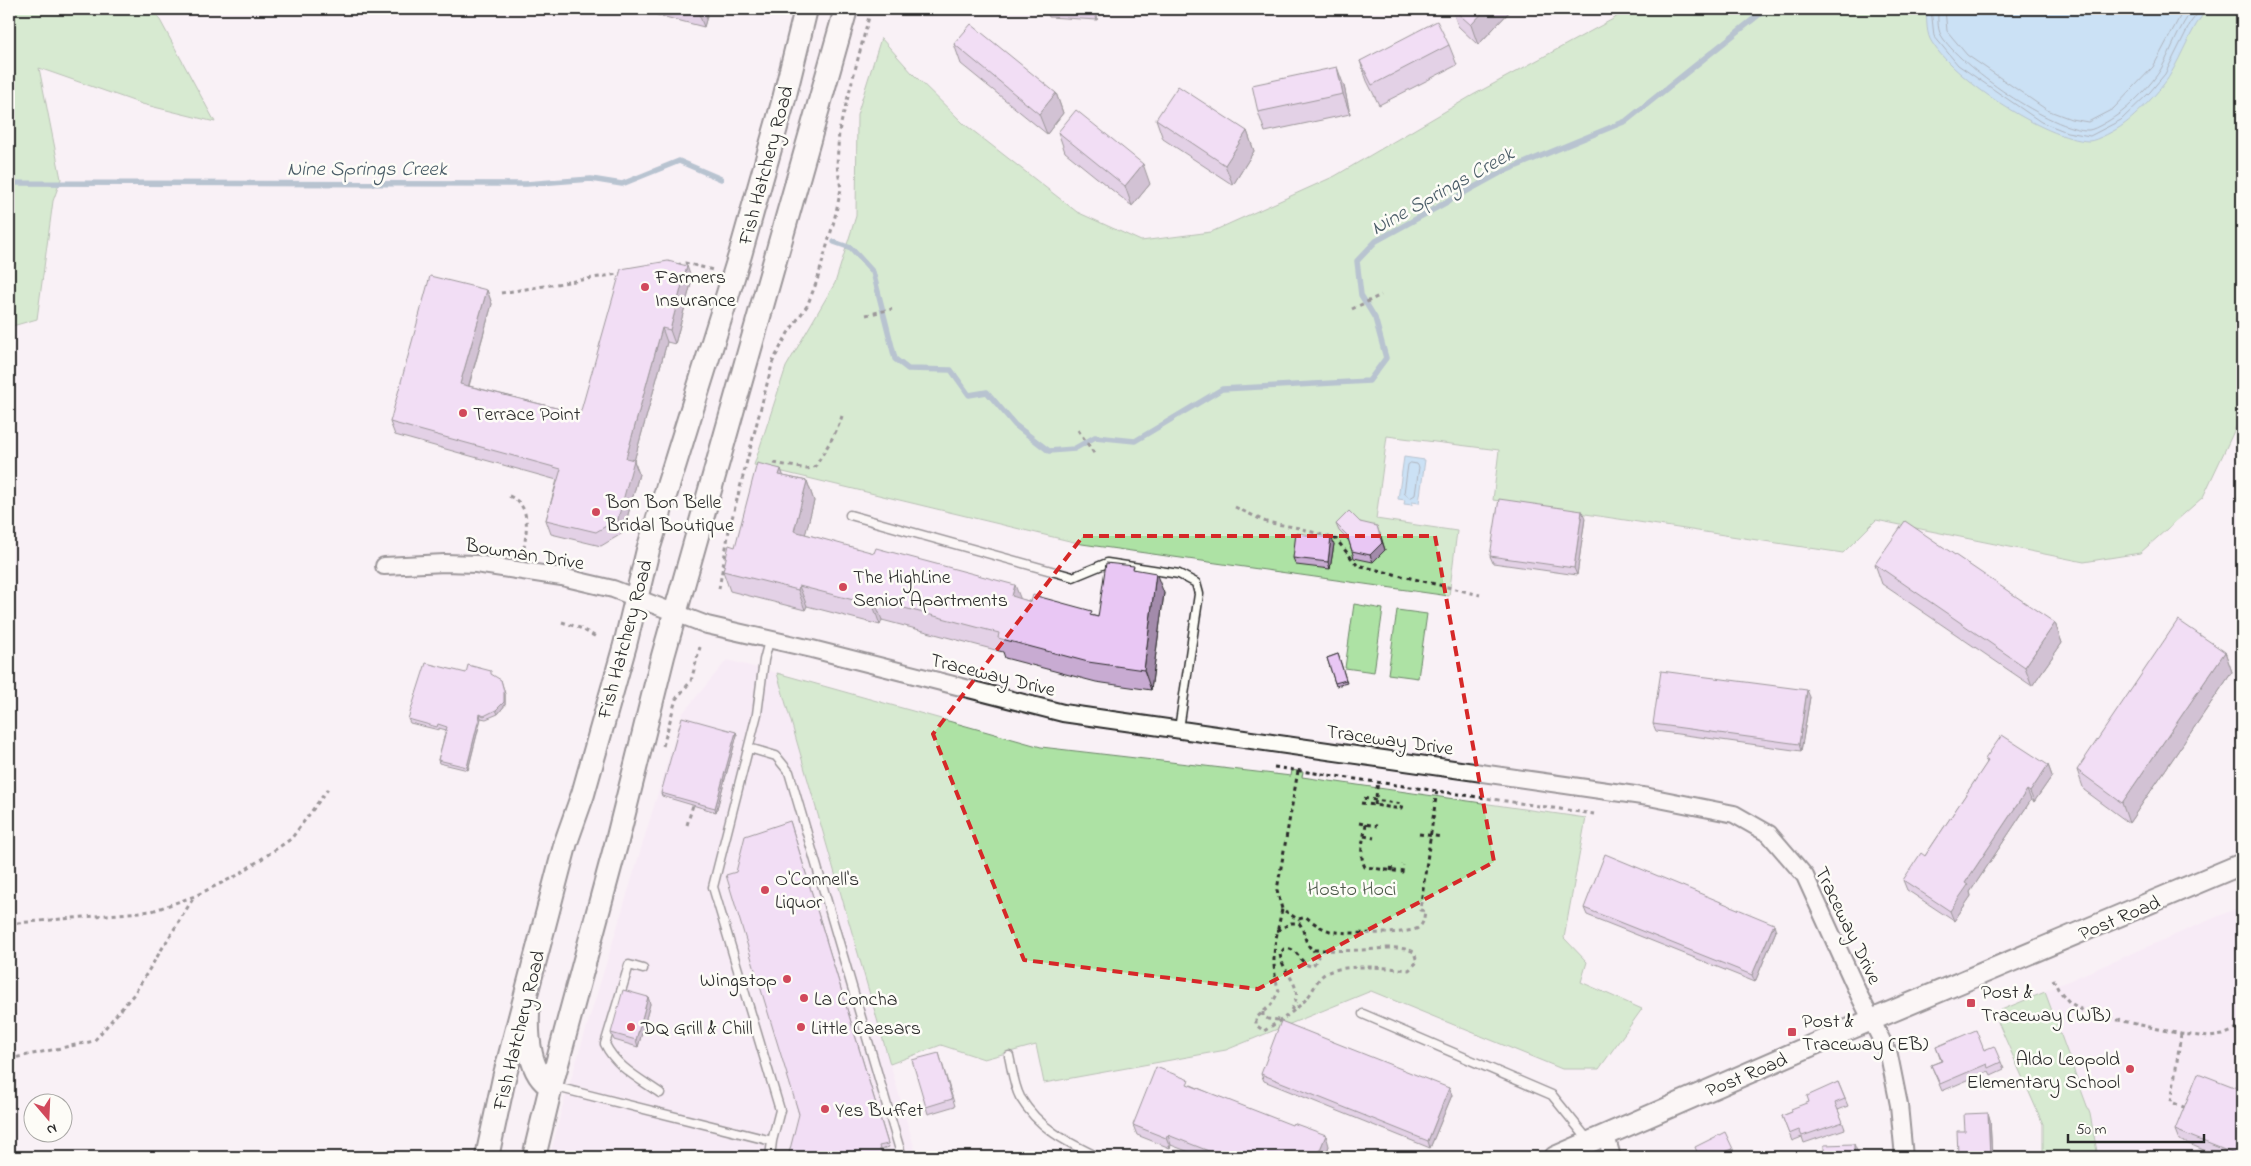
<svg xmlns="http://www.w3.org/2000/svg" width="2251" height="1166" viewBox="0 0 2251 1166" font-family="'Indie Flower',sans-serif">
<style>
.built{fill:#f4e4f5}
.green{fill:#ade2a4;stroke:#6c8668}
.water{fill:#93cef3;stroke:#698da3}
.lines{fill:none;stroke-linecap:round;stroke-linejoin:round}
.shore{stroke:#556c7b;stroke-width:1}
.stream{stroke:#698da3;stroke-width:5.5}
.service-casing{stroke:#2b2b2b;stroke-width:11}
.minor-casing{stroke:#2b2b2b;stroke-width:20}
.tertiary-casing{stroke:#2b2b2b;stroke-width:24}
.secondary-casing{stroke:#2b2b2b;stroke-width:26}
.path{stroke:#2b2b2b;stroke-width:3;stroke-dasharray:4 4;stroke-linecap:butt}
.service{stroke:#fdfcf7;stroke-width:8}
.minor{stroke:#fdfcf7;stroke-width:16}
.tertiary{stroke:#fdfcf7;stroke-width:20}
.secondary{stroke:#fdfcf7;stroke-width:22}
.wall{fill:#c8abd2;stroke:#2b2b2b}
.shaded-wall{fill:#a38bab;stroke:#2b2b2b}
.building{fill:#e9c7f4;stroke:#2b2b2b}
.marked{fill:none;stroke:#d62828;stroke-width:4;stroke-dasharray:10 6;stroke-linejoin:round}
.poi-dot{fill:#d1495b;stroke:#fdfcf7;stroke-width:2}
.labels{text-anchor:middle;stroke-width:5;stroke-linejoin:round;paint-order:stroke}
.street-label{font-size:20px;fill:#2b2b2b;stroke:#fdfcf7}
.poi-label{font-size:20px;fill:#2b2b2b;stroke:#fdfcf7;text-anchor:start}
.park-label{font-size:20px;fill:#4c5949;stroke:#fdfcf7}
.water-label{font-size:21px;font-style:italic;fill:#4a5c67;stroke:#fdfcf7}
</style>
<rect width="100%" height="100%" fill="#f9f1f6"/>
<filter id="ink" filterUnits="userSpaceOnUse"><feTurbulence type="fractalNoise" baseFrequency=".02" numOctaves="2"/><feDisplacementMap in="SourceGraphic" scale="10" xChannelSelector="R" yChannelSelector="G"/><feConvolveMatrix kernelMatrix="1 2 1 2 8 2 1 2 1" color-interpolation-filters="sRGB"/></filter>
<g filter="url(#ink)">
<path class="built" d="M727,660L777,673L917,1157H550L561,1112L682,714Z
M2242,906V1157H2043V1124L1994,1013Z"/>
<path class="green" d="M9,9H154L215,122L142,104L39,68L61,179L53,201L37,319L9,327Z
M1625,9H2242V414L2203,497L2140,553L2084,562L1876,520L1843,553L1493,500L1499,450L1387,436L1376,519L1457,531L1449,596L1082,544L754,465L786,367L835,283L856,216L857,115L881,38L913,74L963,123L1077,212L1141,241L1211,232L1335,176L1473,95L1615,18Z
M1354,604L1383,609L1374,672L1345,668Z
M1397,610L1427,614L1418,678L1388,674Z
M777,673L1041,747L1291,776L1292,770L1303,772L1302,777L1586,818L1564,938L1587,962L1581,982L1642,1009L1599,1069H1562L1371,991L1226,1050L1044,1083L1036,1045L984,1059L941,1045L890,1064Z
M2045,992L2090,1114L2098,1157H2043V1124L1994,1013Z"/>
<path class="water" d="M1926,9H2207C2191,29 2183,53 2170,75C2163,88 2136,116 2123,125C2118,129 2096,141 2089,141C2046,140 1950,77 1930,39C1926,30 1927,18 1926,9Z
M1404,457L1425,460L1419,503L1412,502V505L1404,504L1405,500L1398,499Z"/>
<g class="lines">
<path class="shore" d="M1931,9L1934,36L1958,65L2041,122L2067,132L2090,136L2121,120L2150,92L2165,74L2191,22L2201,9
M1938,9C1938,17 1937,28 1941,35C1958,65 2053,132 2089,130C2096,129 2110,120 2116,116C2129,108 2153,83 2161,69C2172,49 2179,27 2193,9
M1945,9L1947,31L1967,55L2047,110L2071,119L2088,122L2113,109L2153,67L2184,9
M1411,463L1417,464L1419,467L1415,495L1410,498L1404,493L1408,465Z"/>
<path class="stream" d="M9,175L11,183L526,184L591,179L622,184L679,161L721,179
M834,242L851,248L873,272L895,359L908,369L951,370L969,395L987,392L1015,425L1049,451L1074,449L1095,437L1135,441L1222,389L1369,381L1386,358L1375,318L1361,295L1357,261L1376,241L1500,173L1626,121L1766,9"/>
<g class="service-casing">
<path id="service" d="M850,515L1073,577L1107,563L1179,574L1196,583L1199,594L1179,729
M769,641L764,660L757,714L713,887L780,1110L772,1141
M749,748L776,756L789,772L902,1157
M643,969L629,965L605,1044C616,1067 640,1079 660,1093
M1363,1014L1552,1095L1589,1141
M1009,1056C1012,1069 1014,1086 1020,1097C1039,1129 1067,1142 1098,1157
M552,1086L772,1141L770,1157"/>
</g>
<g class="minor-casing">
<path id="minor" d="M384,566L445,563L476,564L562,577L613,589L707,625L812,649L1063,713L1649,797L1734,814L1769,834L1805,876L1860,997L1889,1055L1899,1105L1904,1157
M1606,1136L1612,1157"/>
</g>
<g class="tertiary-casing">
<path id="tertiary" d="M1555,1157L1831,1037L2242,864"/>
</g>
<g class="secondary-casing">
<path id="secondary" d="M528,1013C527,1036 529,1074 551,1086
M487,1157L504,1078L566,842L583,794L625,645L648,550L740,255L784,99L806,9
M534,1157L551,1086L617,841L663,656L846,9"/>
</g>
<path class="path" d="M677,265L685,263L713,270
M501,293L624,273
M1352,309L1381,295
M866,315L892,309
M1078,430L1096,456
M774,463L807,469L816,466C825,449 836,435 842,416
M509,496C531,505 527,528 524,548
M1235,507L1266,522L1299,528L1336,539L1357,565L1480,595
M719,589L729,530L773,361L788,333L807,306L817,281L834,221L841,189L837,165L839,131L871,9
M562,622L580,628L598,638
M663,746L676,699L691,681L700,647
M1274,767L1594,814
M1298,771L1277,890L1282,909L1299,920
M1361,803L1401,809L1402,804L1362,798
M1375,805L1378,781
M1359,823L1377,826
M1366,824C1364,838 1358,854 1365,867L1402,872L1403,865
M687,825L693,805
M1419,834L1442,837
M1364,836L1374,838
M1391,871L1392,864
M2237,885L2242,896
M1299,919L1306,917C1313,923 1321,928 1330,931C1343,934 1408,935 1418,928C1424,924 1424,917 1425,911L1420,910L1437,790
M17,923L152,911L195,896L236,876L291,839L328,789
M1277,931L1291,923H1299C1306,931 1303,943 1313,950C1329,950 1345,951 1360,950C1377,950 1398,944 1414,952L1417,962L1409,970C1391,968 1337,962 1322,976C1316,981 1313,992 1307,998C1296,1011 1278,1022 1264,1031L1256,1025V1018L1271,1005L1279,991C1269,961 1276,939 1282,909
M2053,979L2058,989L2069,1002L2087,1013L2181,1034L2210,1037L2223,1035L2242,1027
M1291,1010C1307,986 1283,976 1280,954L1284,949C1300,946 1298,966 1313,966L1318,957L1313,950
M1263,1012V1016L1268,1019L1279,1020
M2181,1034L2171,1102L2186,1108
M9,1059L94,1041L134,994L194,897"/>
<use href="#service" class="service"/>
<use href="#minor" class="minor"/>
<use href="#tertiary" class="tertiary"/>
<use href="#secondary" class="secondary"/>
</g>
<path class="wall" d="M634,9H709L704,27Z
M1046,9H1098L1097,20L1049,17Z
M1452,9H1512L1478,45L1458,26Z
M954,44L1056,93L1063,113L1047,134L961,64Z
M1449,45L1457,65L1379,105L1367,81L1360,61Z
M1344,86L1350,114L1265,132L1258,112Z
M1156,119L1247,131L1254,151L1233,185L1163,139Z
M1058,132L1150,184L1132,206L1065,152Z
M692,280L675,344L667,342L634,461L639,474L623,533L601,546L551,534L546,520L557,480L395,435L390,422L487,290L492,304L469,386L580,414Z
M781,469L783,476L807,481L814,501L805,534L1020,599L1098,617L1135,569L1164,593L1151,690L1096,682L1005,658L1003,652L882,620L880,625L807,606L805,610L730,591L723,571L735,547Z
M1585,518L1577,575L1493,563L1490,556Z
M1360,522L1380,533L1385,550L1373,562L1354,558L1349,541L1339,531L1336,524Z
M1334,544L1330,569L1296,565L1293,558Z
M1875,564L2055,623L2062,643L2032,686L1882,584Z
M2225,652L2232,672L2129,823L2084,790L2077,770Z
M1338,654L1347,683L1336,686L1327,658Z
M466,673L492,675L505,694V705L498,714L486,719L481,718L468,770L439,763L438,760L446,730L439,728V730L410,723L408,719Z
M1810,697L1801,751L1656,731L1653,724Z
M736,732L737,735L716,812L662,796L661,793Z
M1985,759L2048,765L2052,776L2034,802L2031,800L1970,892L1971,896L1954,921L1907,890L1903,880L1925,856L1987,763Z
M790,821L889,1147L880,1150L799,1114L736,872Z
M1584,908L1776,931L1755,982L1587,915Z
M648,997L650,1004L638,1047L614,1040L611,1033Z
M1936,1047L1984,1050L2001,1062L2004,1069L1991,1075L1989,1071L1942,1091L1931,1065L1941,1061Z
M939,1053L955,1106L928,1114L926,1107Z
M1261,1074L1449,1088L1452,1095L1430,1148L1264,1081Z
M1838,1082L1848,1106L1838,1110L1845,1129L1804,1143L1802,1137L1792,1141L1782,1116L1792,1112L1809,1102Z
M1191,1085L1329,1146L1325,1157H1202L1171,1145L1170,1148L1137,1135L1133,1125Z
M2242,1090V1157H2221L2179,1140L2175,1130Z
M1988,1113L1990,1120L1992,1157H1959L1958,1154L1965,1131Z
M1733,1149L1735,1156L1733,1157H1686Z"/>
<path class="shaded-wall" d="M697,9H709L704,27Z
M1093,9H1098L1097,20Z
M1486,9H1512L1478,45L1471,25Z
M1337,67L1344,86L1350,114L1343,94Z
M1056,93L1063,113L1047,134L1039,114Z
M1247,131L1254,151L1233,185L1225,165Z
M1143,164L1150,184L1132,206L1125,186Z
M687,266L692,280L675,344L670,330Z
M487,290L492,304L465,398L460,384Z
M662,328L667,342L634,461L639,474L623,533L618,519L626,458Z
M781,469L788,489L779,475Z
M807,481L814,501L801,551L794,531Z
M1582,511L1585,518L1577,575L1574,568Z
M1377,526L1385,550L1373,562L1370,555Z
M1331,537L1334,544L1330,569L1328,562Z
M1156,573L1164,593L1151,690L1144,670Z
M1015,585L1023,605L1012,596Z
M799,586L807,606L805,610L798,590Z
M874,600L882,620L880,625L873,605Z
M2055,623L2062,643L2032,686L2025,667Z
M2225,652L2232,672L2129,823L2122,803Z
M501,680L505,694V705L498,714L496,710Z
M1807,690L1810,697L1801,751L1799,744Z
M480,714L481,718L468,770L467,767Z
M736,732L737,735L716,812L715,808Z
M2048,765L2052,776L2034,802L2030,792Z
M2027,790L2031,800L1970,892L1971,896L1954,921L1950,911L1965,883Z
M1774,924L1776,931L1755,982L1752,975Z
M648,997L650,1004L638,1047L636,1040Z
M1449,1088L1452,1095L1430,1148L1428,1141Z
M1988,1113L1990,1120L1992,1157H1990Z
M1168,1135L1171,1145L1170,1148L1166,1138Z
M1326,1135L1329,1146L1325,1157H1317Z
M1854,1144L1857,1151V1157H1854Z"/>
<path class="building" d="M1453,9H1486L1471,25Z
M1437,21L1449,45L1372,85L1360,61Z
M971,24L1056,93L1039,114L954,44Z
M1337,67L1343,94L1258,112L1252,85Z
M1178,86L1247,131L1225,165L1156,119Z
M1076,110L1143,164L1125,186L1058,132Z
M668,261L687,266L670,330L662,328L626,458L634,460L618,519L596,532L546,520L561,469L390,422L430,276L487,290L460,384L580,414L621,269Z
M757,463L781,469L779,475L807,481L794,531L874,553L876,548L1015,585L1012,596L1031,602L1033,595L1092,611L1090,615L1098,617L1106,563L1134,566L1133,569L1156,573L1144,670L1088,662L998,638L999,633L874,600L873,605L799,586L798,590L723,571L729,545L735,547Z
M1499,499L1582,511L1574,568L1490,556Z
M1349,511L1360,522L1377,526L1382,543L1370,555L1352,551L1347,535L1336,524Z
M1905,521L2055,623L2025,667L1875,564Z
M1296,533L1331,537L1328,562L1293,558Z
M2178,620L2225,652L2122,803L2077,770Z
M1338,654L1346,680L1335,683L1327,658Z
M426,663L466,673L468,665L491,671V674L501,680L504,691V702L496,710L484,716L480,714L467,767L438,760L447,727L438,724L437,727L408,719Z
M1661,671L1807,690L1799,744L1653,724Z
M682,717L736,732L715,808L661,793Z
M2002,735L2048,765L2030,792L2027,790L1965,883L1968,885L1950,911L1903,880L1921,853L1925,856L1988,761L1985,759Z
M790,821L888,1144L879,1146L882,1157H788L799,1114L726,875L736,872L745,836Z
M1605,854L1774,924L1752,975L1584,908Z
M623,990L648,997L636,1040L611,1033Z
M1281,1021L1449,1088L1428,1141L1261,1074Z
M1976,1030L1984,1050L1994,1046L2001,1062L1988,1068L1987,1064L1940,1084L1931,1065L1942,1061L1936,1047Z
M2242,1031V1040L2239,1032Z
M939,1053L952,1099L926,1107L912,1060Z
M1156,1067L1189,1080L1187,1084L1292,1125L1293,1123L1326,1135L1317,1157H1224L1168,1135L1166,1138L1133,1125Z
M2198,1073L2242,1090V1157L2175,1130Z
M1838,1082L1845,1099L1835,1103L1843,1122L1802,1136L1799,1130L1789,1134L1782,1116L1792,1112L1791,1109L1809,1102L1807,1096Z
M1988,1113L1990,1157H1966V1153L1958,1154L1957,1131H1965L1964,1114Z
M1725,1132L1733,1149L1722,1153L1724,1157H1686L1697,1152L1695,1147Z
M1854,1144V1157H1824V1145Z"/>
</g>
<path d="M0 0H2251V1166H0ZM1083,536H1435L1494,862L1258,989L1024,960L933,734Z" fill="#f9f1f6" fill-opacity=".55" fill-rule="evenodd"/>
<path class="marked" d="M1083,536H1435L1494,862L1258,989L1024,960L933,734Z"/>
<g class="poi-dot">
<circle cx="645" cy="287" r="5"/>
<circle cx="463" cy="413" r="5"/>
<circle cx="596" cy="512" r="5"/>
<circle cx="843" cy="587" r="5"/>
<circle cx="765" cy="890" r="5"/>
<circle cx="787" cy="979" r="5"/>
<circle cx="804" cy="998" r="5"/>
<rect x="1966" y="998" width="10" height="10" rx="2.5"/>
<circle cx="631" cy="1027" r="5"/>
<circle cx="801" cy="1027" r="5"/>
<rect x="1787" y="1027" width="10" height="10" rx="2.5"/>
<circle cx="2130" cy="1069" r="5"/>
<circle cx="825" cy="1109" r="5"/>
</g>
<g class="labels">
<g class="street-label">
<text transform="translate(765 165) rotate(-75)" y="7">Fish Hatchery Road</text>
<text transform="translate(525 553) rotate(9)" y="7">Bowman Drive</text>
<text transform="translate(624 639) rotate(-75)" y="7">Fish Hatchery Road</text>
<text transform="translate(993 674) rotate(14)" y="7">Traceway Drive</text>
<text transform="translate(1390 739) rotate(8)" y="7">Traceway Drive</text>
<text transform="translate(2119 917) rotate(-23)" y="7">Post Road</text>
<text transform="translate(1849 925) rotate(64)" y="7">Traceway Drive</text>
<text transform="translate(518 1030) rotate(-76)" y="7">Fish Hatchery Road</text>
<text transform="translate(1746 1074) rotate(-23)" y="7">Post Road</text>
</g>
<g class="poi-label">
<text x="655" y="283">Farmers<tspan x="655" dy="23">Insurance</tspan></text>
<text x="473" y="420">Terrace Point</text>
<text x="606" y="508">Bon Bon Belle<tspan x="606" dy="23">Bridal Boutique</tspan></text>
<text x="853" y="583">The HighLine<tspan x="853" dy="23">Senior Apartments</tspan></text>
<text x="775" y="885">O'Connell's<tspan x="775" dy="23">Liquor</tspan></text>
<text x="777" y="986" text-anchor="end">Wingstop</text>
<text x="1981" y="998">Post &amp;<tspan x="1981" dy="23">Traceway (WB)</tspan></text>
<text x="814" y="1005">La Concha</text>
<text x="1802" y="1027">Post &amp;<tspan x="1802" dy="23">Traceway (EB)</tspan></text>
<text x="641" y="1034">DQ Grill &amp; Chill</text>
<text x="811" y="1034">Little Caesars</text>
<text x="2120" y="1065" text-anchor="end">Aldo Leopold<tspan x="2120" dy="23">Elementary School</tspan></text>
<text x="835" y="1116">Yes Buffet</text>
</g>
<g class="park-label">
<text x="1352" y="895">Hosto Hoci</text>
</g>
<g class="water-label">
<text x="367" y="175">Nine Springs Creek</text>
<text transform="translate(1442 190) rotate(-29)" y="7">Nine Springs Creek</text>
</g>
</g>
<rect width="2251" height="1166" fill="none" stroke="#fdfcf7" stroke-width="30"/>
<rect x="15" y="15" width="2221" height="1136" fill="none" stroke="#2b2b2b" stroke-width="2" filter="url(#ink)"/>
<g transform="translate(48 1118) rotate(161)"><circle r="24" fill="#fdfcf7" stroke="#a9a8a5"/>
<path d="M0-4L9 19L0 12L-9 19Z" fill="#d1495b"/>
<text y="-8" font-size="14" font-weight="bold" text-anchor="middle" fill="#2b2b2b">N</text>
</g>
<path d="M2068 1134v8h136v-8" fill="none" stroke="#2b2b2b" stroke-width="2.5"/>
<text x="2076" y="1134" font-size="15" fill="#2b2b2b" stroke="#fdfcf7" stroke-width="4" paint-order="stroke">50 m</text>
</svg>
